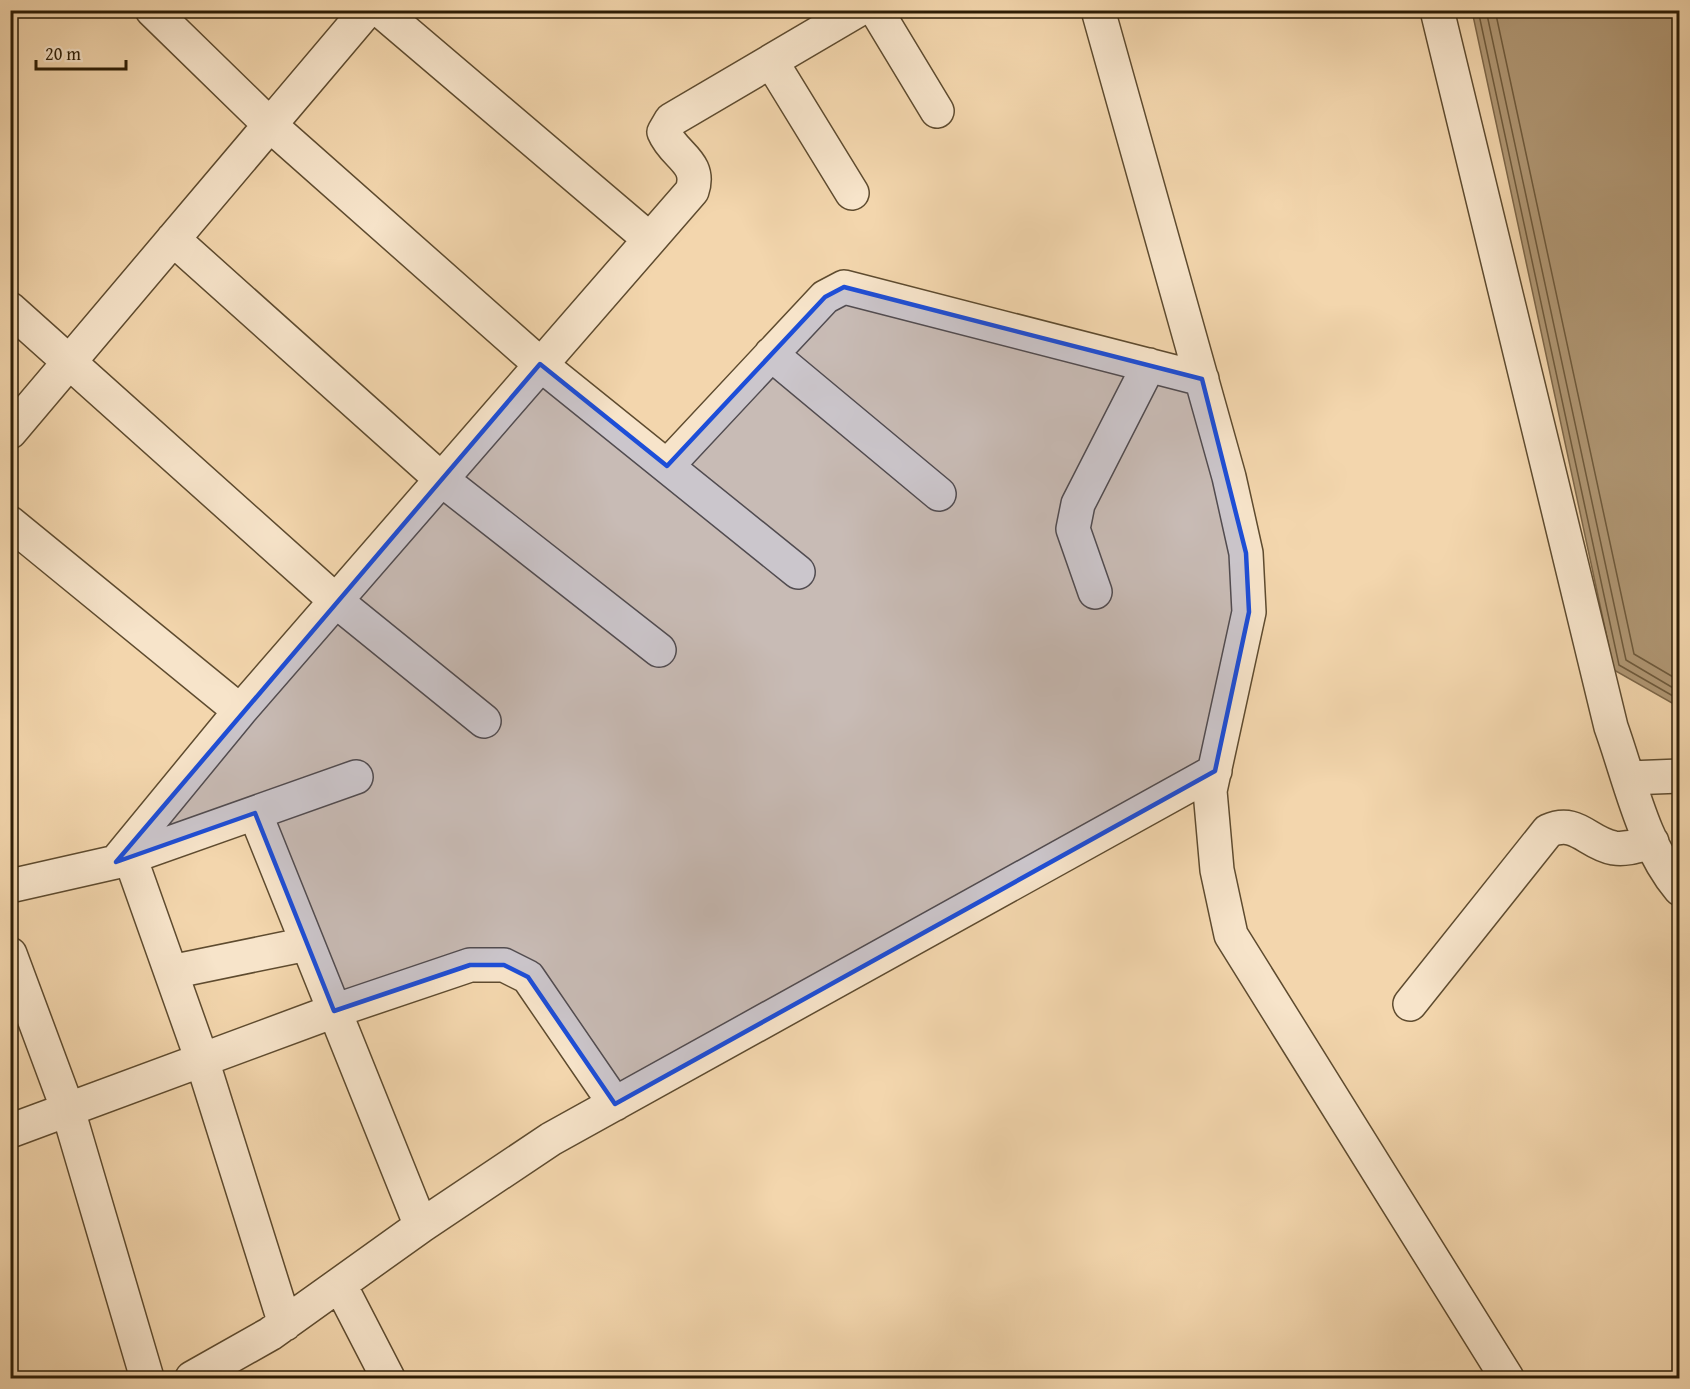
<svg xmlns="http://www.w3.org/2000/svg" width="1690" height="1389" viewBox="0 0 1690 1389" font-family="'Gentium Book Plus',serif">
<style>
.water{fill:#b09774;stroke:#7c6648;stroke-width:1.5}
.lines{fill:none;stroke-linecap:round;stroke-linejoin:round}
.shore{stroke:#6e5a3c;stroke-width:1.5}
.minor-casing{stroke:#5e4b2f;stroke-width:36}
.minor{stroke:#f7e4ca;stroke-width:33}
.marked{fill:#1d4ed8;fill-opacity:0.2;stroke:#1d4ed8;stroke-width:4.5;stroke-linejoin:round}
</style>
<rect width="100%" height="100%" fill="#f3d6ad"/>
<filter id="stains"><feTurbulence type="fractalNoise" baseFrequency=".00333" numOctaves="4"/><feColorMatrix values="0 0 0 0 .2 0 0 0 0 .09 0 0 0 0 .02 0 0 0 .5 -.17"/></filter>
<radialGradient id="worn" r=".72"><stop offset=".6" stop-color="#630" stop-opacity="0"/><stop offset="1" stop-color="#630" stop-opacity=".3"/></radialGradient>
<path class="water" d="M1472,11H1679V707L1614,670Z"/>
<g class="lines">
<path class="shore" d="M1478,10L1619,665L1680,700
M1486,10L1626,660L1680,692
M1495,10L1634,654L1680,681"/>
<g class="minor-casing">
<path id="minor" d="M152,10L270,125L540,364L798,572
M380,10L648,238
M876,10L937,111
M1098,10L1229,477L1246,553L1249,612L1210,791L1217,870L1231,935L1507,1378
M1437,10L1611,727C1630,780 1643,845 1680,889
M771,61L852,193
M173,239L441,479L659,650
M10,309L336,601L484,721
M771,354L939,494
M10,432L367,10
M667,466L825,297L844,287L1202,379
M10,523L240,711
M1095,592L1073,529L1078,504L1149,365
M1629,778L1680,776
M255,813L421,1226
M130,857L202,1060L285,1324
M116,862L240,711L692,191C702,162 674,156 664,132L671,120L858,10
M10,886L116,862L356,777
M10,954L68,1110L147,1378
M171,972L307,944
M1410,1004L1548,831C1577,818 1587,843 1614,848C1627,850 1640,845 1652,842
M10,1131L334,1011L470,965H504L528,977L615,1104
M340,1285L388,1378
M192,1378L270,1334L421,1226L551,1139L1215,771"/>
</g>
<use href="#minor" class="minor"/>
</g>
<path class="marked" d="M844,287L1202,379L1246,553L1249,612L1215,771L615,1104L528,977L504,965H470L334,1011L255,813L116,862L540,364L667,466L825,297Z"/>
<rect width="1690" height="1389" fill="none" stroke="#f3d6ad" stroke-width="36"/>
<rect x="12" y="12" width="1666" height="1365" fill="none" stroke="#2d1d05" stroke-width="3"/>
<rect x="18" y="18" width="1654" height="1353" fill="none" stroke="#2d1d05" stroke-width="1.5"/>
<path d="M36 60v9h90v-9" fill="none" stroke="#2d1d05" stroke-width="3"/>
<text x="45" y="60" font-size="18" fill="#2d1d05" stroke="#f7e4ca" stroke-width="4.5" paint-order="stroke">20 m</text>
<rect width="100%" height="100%" filter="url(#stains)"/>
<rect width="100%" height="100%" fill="url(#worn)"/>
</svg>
